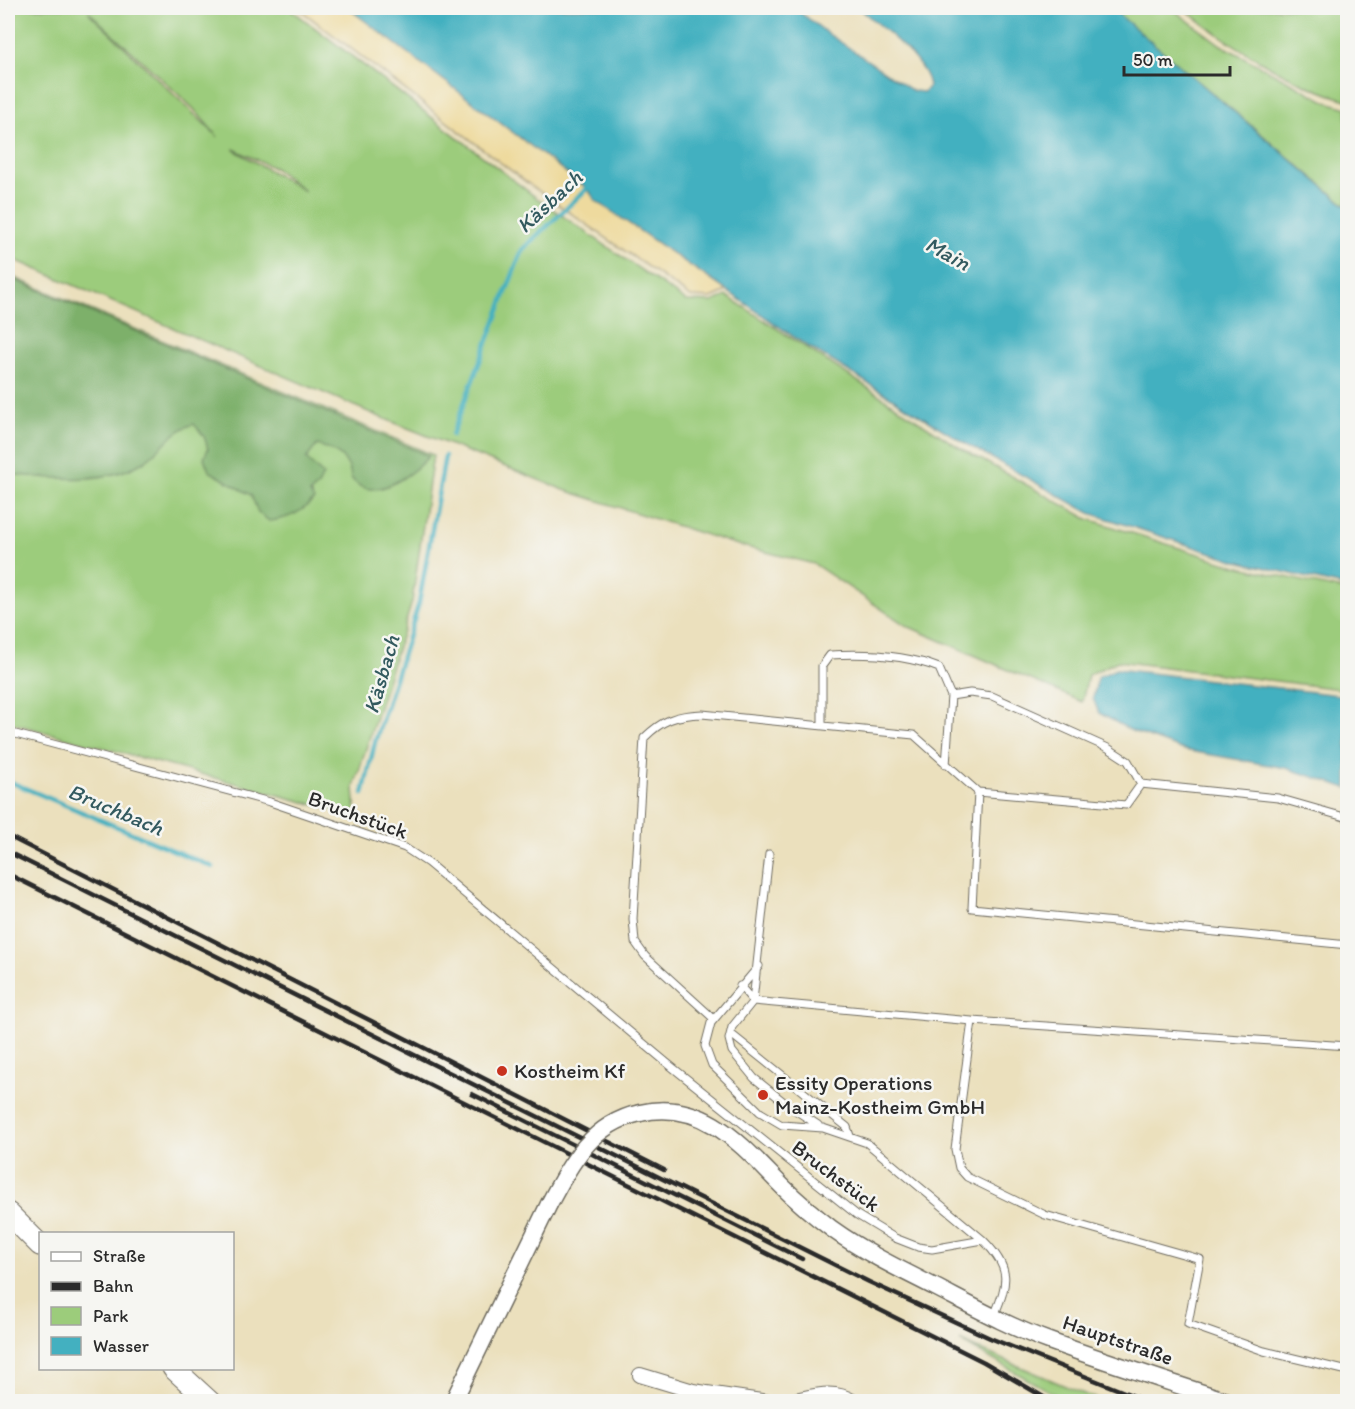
<svg xmlns="http://www.w3.org/2000/svg" width="1355" height="1409" viewBox="0 0 1355 1409" font-family="Itim,sans-serif">
<style>
.green{fill:#9ccc7b;stroke:#647c53;stroke-width:1.5;fill-rule:evenodd}
.forest{fill:#7db06b;stroke:#546e4b;stroke-width:1.5}
.sand{fill:#eeda9e;stroke:#8c8264;stroke-width:1.5}
.water{fill:#43b0c0;stroke:#376e76;stroke-width:1.5}
.lines{fill:none;stroke-linecap:round;stroke-linejoin:round}
.stream{stroke:#43b0c0;stroke-width:4.5}
.service-casing{stroke:#6e6a5e;stroke-width:9}
.minor-casing{stroke:#6e6a5e;stroke-width:16}
.tertiary-casing{stroke:#6e6a5e;stroke-width:19}
.primary-casing{stroke:#6e6a5e;stroke-width:23}
.service{stroke:#fff;stroke-width:7}
.minor{stroke:#fff;stroke-width:14}
.tertiary{stroke:#fff;stroke-width:16}
.primary{stroke:#fff;stroke-width:21}
.rail{stroke:#2b2b2b;stroke-width:4.5}
.tertiary-bridge-casing{stroke:#6e6a5e;stroke-width:19;stroke-linecap:butt}
.tertiary-bridge{stroke:#fff;stroke-width:16}
.poi-dot{fill:#c8321e;stroke:#f6f6f2;stroke-width:2}
.labels{text-anchor:middle;stroke-width:5;stroke-linejoin:round;paint-order:stroke}
.street-label{font-size:21px;fill:#2b2b2b;stroke:#f6f6f2}
.poi-label{font-size:21px;fill:#2b2b2b;stroke:#f6f6f2;text-anchor:start}
.water-label{font-size:22px;font-style:italic;fill:#335a5f;stroke:#f6f6f2}
</style>
<rect width="100%" height="100%" fill="#f6f6f2"/>
<filter id="ink" filterUnits="userSpaceOnUse"><feTurbulence type="fractalNoise" baseFrequency=".0167" numOctaves="2"/><feDisplacementMap in="SourceGraphic" scale="12" xChannelSelector="R" yChannelSelector="G"/><feConvolveMatrix kernelMatrix="1 2 1 2 8 2 1 2 1" color-interpolation-filters="sRGB"/></filter>
<filter id="wash" filterUnits="userSpaceOnUse"><feTurbulence type="fractalNoise" baseFrequency=".008" numOctaves="4" result="noise"/><feDisplacementMap in="SourceGraphic" scale="24" xChannelSelector="R" yChannelSelector="G"/><feGaussianBlur stdDeviation="1.35" result="paint"/><feColorMatrix in="noise" values="0 0 0 0 0 0 0 0 0 0 0 0 0 0 0 0 0 1.4 0 .05"/><feComposite in="paint" operator="in"/></filter>
<g filter="url(#wash)">
<rect width="100%" height="100%" fill="#ebe0bd"/>
<path class="green" d="M8,8H289L538,199L686,301L712,302L727,296L957,446L1088,519L1236,566L1347,591V690L1118,661L1088,675L1082,702L907,626L814,564L738,545L564,490L380,417L8,257ZM89,12L192,107L218,137L89,13ZM234,149L276,169L305,191L234,150Z
M1111,8H1171L1221,45L1327,102L1347,108V206Z
M1183,8H1347V100C1292,85 1227,43 1183,8Z
M8,275L433,455L412,602L354,787L356,816L8,722Z
M960,1341L1091,1397L1105,1401H1066Z"/>
<path class="forest" d="M8,277L429,456C415,471 385,496 362,487C358,486 354,481 351,478C350,458 335,450 317,445L306,459L323,475L318,486L310,493L314,500C300,513 288,519 269,521L258,512L251,495L209,471L204,458L208,449L204,436L194,424C169,432 163,449 143,462C105,486 49,478 8,474Z"/>
<path class="sand" d="M298,8H348L588,189L595,200L727,291L711,298L691,297L526,182Z"/>
<path class="water" d="M348,8H794L830,35L913,91L924,92L929,86C926,60 878,25 859,8H1111L1347,207V587L1237,561L1090,513L963,442L803,343L595,200L588,189Z
M1116,669L1347,696V788L1286,768L1184,750L1132,731L1099,713L1093,698L1098,677Z"/>
<g class="lines">
<path class="stream" d="M452,435L522,250L592,184
M8,781L213,867
M363,794L375,742L419,603L445,456"/>
</g>
</g>
<g filter="url(#ink)">
<g class="lines">
<g class="service-casing">
<path id="service" d="M951,696L970,693L992,696L1108,748L1128,761L1141,784L1278,798L1348,818
M822,725V666L830,655C866,653 906,655 939,668L951,696L946,765
M8,732L270,802L405,848L428,863L667,1063L857,1215L895,1238L918,1247L932,1249L983,1240
M978,792L1126,805L1141,784
M769,854L753,1001L732,1027L729,1039L732,1051L754,1078L789,1106L818,1125
M759,966L711,1023L705,1046L712,1065L760,1112L782,1125L823,1128L867,1143L983,1240C1011,1268 1009,1281 994,1316
M740,986L753,1001L972,1021L1348,1046
M714,1019L645,956L635,942L633,919L644,738C662,720 676,715 702,714L914,735L978,792L972,908L1348,945
M972,1021L955,1149L959,1168L967,1177L1045,1215L1200,1259L1188,1324L1264,1351L1348,1371
M731,1034L847,1127L850,1136"/>
</g>
<g class="minor-casing">
<path id="minor" d="M640,1375L693,1391L768,1402
M784,1402C809,1399 830,1387 854,1402"/>
</g>
<g class="tertiary-casing">
<path id="tertiary" d="M640,1113C705,1098 743,1147 784,1188C799,1203 815,1216 832,1229C864,1252 899,1269 935,1287C972,1306 1010,1327 1049,1341C1109,1363 1170,1382 1230,1402
M453,1402L549,1204"/>
</g>
<g class="primary-casing">
<path id="primary" d="M8,1213L40,1245
M173,1368L210,1402"/>
</g>
<use href="#service" class="service"/>
<use href="#minor" class="minor"/>
<use href="#tertiary" class="tertiary"/>
<use href="#primary" class="primary"/>
<path class="rail" d="M8,836L664,1170
M8,852L869,1282L990,1338L1149,1402
M8,874L984,1362L1052,1402
M472,1094L802,1259"/>
<g class="tertiary-bridge-casing">
<path id="tertiary-bridge" d="M549,1204C571,1163 591,1124 640,1113"/>
</g>
<use href="#tertiary-bridge" class="tertiary-bridge"/>
</g>
</g>
<g class="poi-dot">
<circle cx="502" cy="1071" r="6"/>
<circle cx="763" cy="1095" r="6"/>
</g>
<g class="labels">
<g class="street-label">
<text transform="translate(358 815) rotate(20)" y="7">Bruchstück</text>
<text transform="translate(836 1176) rotate(37)" y="7">Bruchstück</text>
<text transform="translate(1118 1340) rotate(19)" y="7">Hauptstraße</text>
</g>
<g class="poi-label">
<text x="514" y="1078">Kostheim Kf</text>
<text x="775" y="1090">Essity Operations<tspan x="775" dy="24">Mainz-Kostheim GmbH</tspan></text>
</g>
<g class="water-label">
<text transform="translate(549 201) rotate(-43)" y="8">Käsbach</text>
<text transform="translate(948 253) rotate(29)" y="8">Main</text>
<text transform="translate(381 674) rotate(-74)" y="8">Käsbach</text>
<text transform="translate(116 809) rotate(23)" y="8">Bruchbach</text>
</g>
</g>
<rect width="1355" height="1409" fill="none" stroke="#f6f6f2" stroke-width="30"/>
<rect x="39" y="1232" width="195" height="138" fill="#f6f6f2" stroke="#a5a5a2" stroke-width="1.5"/>
<rect x="51" y="1252" width="30" height="9" fill="#ffffff" stroke="#a5a5a2" stroke-width="1.5"/>
<text x="93" y="1262" font-size="18" fill="#2b2b2b">Straße</text>
<rect x="51" y="1282" width="30" height="9" fill="#2b2b2b" stroke="#a5a5a2" stroke-width="1.5"/>
<text x="93" y="1292" font-size="18" fill="#2b2b2b">Bahn</text>
<rect x="51" y="1307" width="30" height="18" fill="#9ccc7b" stroke="#a5a5a2" stroke-width="1.5"/>
<text x="93" y="1322" font-size="18" fill="#2b2b2b">Park</text>
<rect x="51" y="1337" width="30" height="18" fill="#43b0c0" stroke="#a5a5a2" stroke-width="1.5"/>
<text x="93" y="1352" font-size="18" fill="#2b2b2b">Wasser</text>
<path d="M1124 66v9h106v-9" fill="none" stroke="#2b2b2b" stroke-width="3"/>
<text x="1133" y="66" font-size="18" fill="#2b2b2b" stroke="#f6f6f2" stroke-width="4.5" paint-order="stroke">50 m</text>
</svg>
